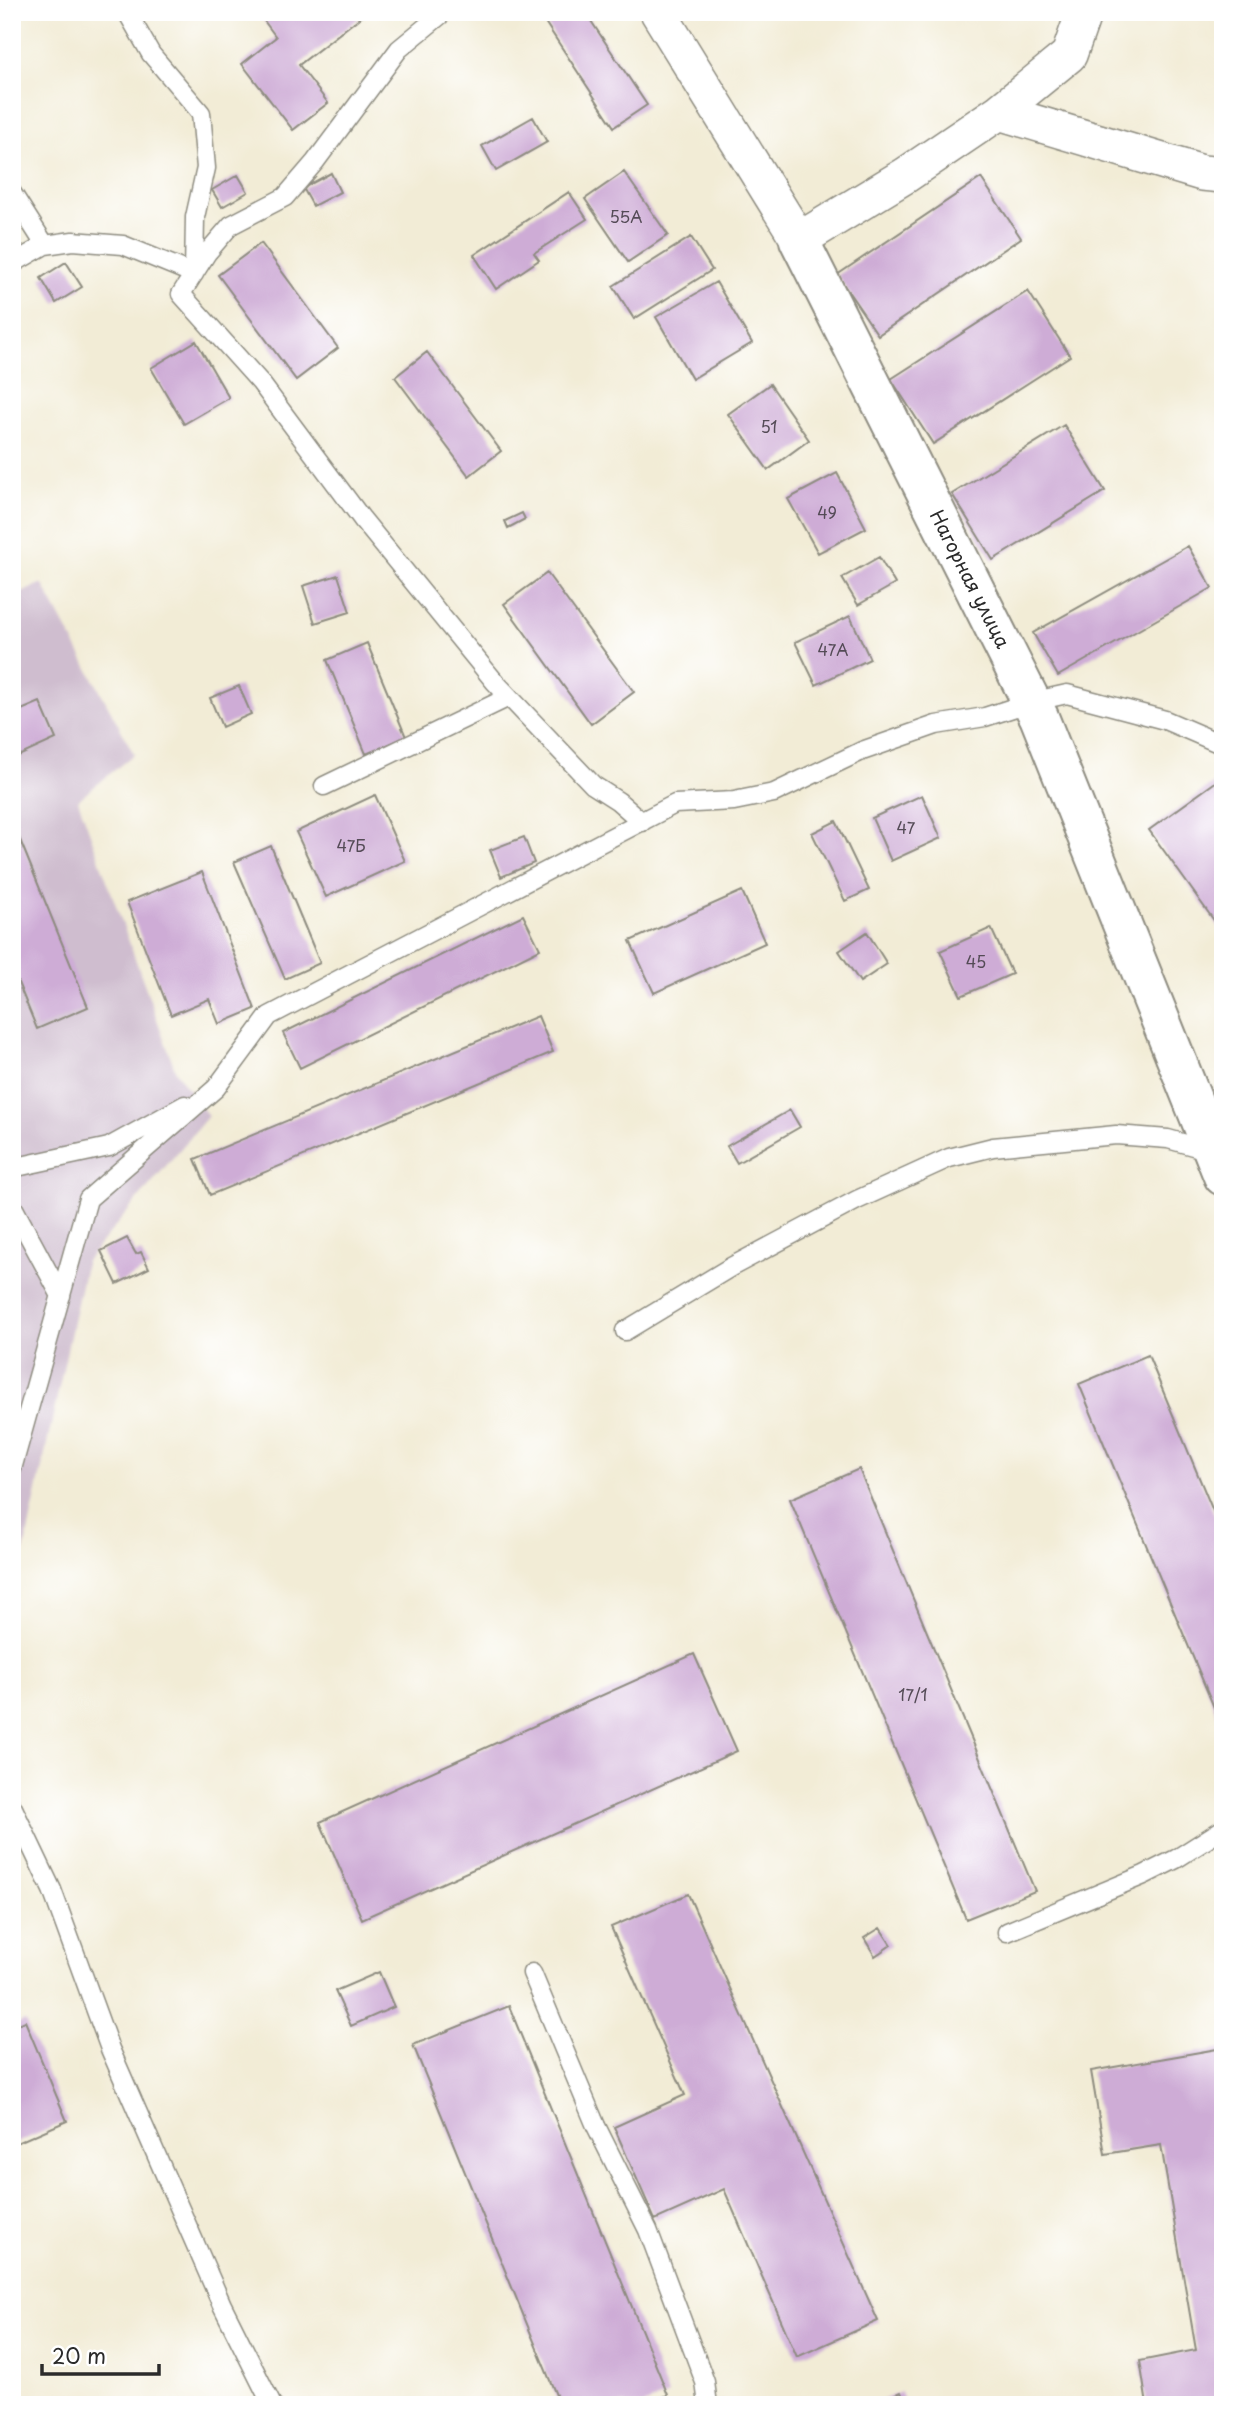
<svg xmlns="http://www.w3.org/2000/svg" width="1235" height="2417" viewBox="0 0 1235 2417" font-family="'Playpen Sans',sans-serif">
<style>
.industrial{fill:#cfbdcf}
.building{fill:#ceacd6}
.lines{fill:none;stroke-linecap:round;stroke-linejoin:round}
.lane-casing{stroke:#8e8c80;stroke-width:21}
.street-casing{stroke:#8e8c80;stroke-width:38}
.secondary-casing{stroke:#8e8c80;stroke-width:42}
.lane{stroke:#fff;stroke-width:18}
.street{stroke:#fff;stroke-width:35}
.secondary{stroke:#fff;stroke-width:38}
.labels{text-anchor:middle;stroke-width:5;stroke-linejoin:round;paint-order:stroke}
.number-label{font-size:16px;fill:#544b56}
.street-label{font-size:19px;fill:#2b2b2b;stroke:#fff}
</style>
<rect width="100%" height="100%" fill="#fff"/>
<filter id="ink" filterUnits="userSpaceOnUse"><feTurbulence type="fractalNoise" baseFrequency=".0143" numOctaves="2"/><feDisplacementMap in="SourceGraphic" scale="14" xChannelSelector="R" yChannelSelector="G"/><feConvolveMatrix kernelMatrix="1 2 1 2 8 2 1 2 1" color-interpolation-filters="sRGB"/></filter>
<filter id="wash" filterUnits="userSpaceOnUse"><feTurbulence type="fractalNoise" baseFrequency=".00686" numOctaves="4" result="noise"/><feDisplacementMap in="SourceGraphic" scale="28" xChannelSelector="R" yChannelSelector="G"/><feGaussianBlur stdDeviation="1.57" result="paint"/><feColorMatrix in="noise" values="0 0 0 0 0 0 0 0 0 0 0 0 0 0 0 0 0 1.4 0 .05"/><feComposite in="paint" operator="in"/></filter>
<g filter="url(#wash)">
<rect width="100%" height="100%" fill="#f2ecd6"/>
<path class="industrial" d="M42,583L134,754L78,800L176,1072L208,1116L86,1261L12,1608V598Z"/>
<g id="blocks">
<path class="building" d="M262,12H367L299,65L328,103L293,130L242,64L276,37L259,14Z
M546,12H585L647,105L614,127L541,16Z
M533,117L547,142L496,171L482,146Z
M624,172L668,235L628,262L585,199Z
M331,173L340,192L313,206L303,188Z
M238,175L248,192L222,207L212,190Z
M981,178L1021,238L878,335L837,275Z
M569,192L587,219L534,253L539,260L496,289L474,255Z
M691,237L712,270L634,319L613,286Z
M261,243L338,348L296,380L218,275Z
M66,262L82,287L56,303L41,278Z
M716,282L752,343L692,379L656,317Z
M1028,291L1070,356L933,444L891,379Z
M196,341L229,398L184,424L151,368Z
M427,352L501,451L469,476L395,377Z
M770,384L809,440L768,470L728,414Z
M1064,425L1105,491L993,560L952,494Z
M837,473L866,528L818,553L788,499Z
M522,513L525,519L508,528L505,521Z
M1188,546L1212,588L1058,676L1033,633Z
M879,557L895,584L858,605L842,578Z
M547,573L634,692L591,724L504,604Z
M338,575L350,612L315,623L303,586Z
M850,616L870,659L816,685L795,642Z
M367,643L406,737L366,754L327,660Z
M239,686L251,714L222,727L210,698Z
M40,702L56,739L12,759V714Z
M1221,778L1223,780V933L1149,830Z
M375,795L405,861L326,897L296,832Z
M922,795L941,838L891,861L872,818Z
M836,821L869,890L845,901L812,833Z
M16,830L88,1007L37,1029L12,968V832Z
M524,837L534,863L501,877L490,850Z
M271,846L320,963L285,979L234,862Z
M202,872L255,1009L219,1024L209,999L171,1015L127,902Z
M742,891L765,943L654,993L630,941Z
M523,915L540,949L300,1068L283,1033Z
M991,928L1012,974L961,996L940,951Z
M867,932L887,964L860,982L839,951Z
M538,1016L553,1052L210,1195L195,1159Z
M790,1110L800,1127L737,1163L727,1146Z
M127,1238L136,1254L141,1252L149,1268L117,1284L101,1251Z
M1148,1355L1223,1535V1729L1079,1384Z
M859,1469L1035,1891L966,1919L790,1499Z
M694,1654L737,1751L362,1919L320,1822Z
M688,1894L878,2321L797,2357L724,2189L655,2220L614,2127L685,2095L611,1927Z
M880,1928L891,1945L875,1956L864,1938Z
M379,1972L394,2007L351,2026L335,1991Z
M509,2006L668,2395L644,2405H560L413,2045Z
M25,2021L67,2121L14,2144L12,2027Z
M1223,2048V2405H1147L1140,2361L1196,2350L1161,2145L1105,2154L1091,2071Z
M901,2392L906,2405H871Z"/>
</g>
</g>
<g filter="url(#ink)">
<use href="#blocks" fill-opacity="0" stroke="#8e8c80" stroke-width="2"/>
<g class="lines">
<g class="lane-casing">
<path id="lane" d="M444,12L399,49L315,162L285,197L231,225L207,253L181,294L260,382L362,519L495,682L593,785L618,801L642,822
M12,193L45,245L73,241L123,245L194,274L195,217L206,168L201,113L151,54L127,12
M12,264L45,245
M324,786L509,697
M12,1168L109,1147L185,1105
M12,1205L61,1296
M625,1331L731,1267L857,1200L949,1158L993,1147L1116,1135L1168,1139L1211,1151
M12,1469L88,1199L216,1088L269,1016L675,804L734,801L774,793L862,751L936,725L985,717L1031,702L1067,694L1165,720L1223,745
M12,1806L52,1890L110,2049L222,2305L272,2405
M1007,1932L1144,1875L1176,1859L1223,1829
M532,1973L596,2126L648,2230L705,2382L708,2405"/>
</g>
<g class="street-casing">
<path id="street" d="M658,12L799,240L906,175L999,112L1069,55L1084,12
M999,112L1202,173L1223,175"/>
</g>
<g class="secondary-casing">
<path id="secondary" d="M799,240L1039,717L1223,1176"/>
</g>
<use href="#lane" class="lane"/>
<use href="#street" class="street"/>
<use href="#secondary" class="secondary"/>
</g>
</g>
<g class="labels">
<g class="number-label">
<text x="626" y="223">55А</text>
<text x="769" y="433">51</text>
<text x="827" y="519">49</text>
<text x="833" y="656">47А</text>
<text x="906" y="834">47</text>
<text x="351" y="852">47Б</text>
<text x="976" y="968">45</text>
<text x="913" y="1701">17/1</text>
</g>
<g class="street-label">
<text transform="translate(970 579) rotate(63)" y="7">Нагорная улица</text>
</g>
</g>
<rect width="1235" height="2417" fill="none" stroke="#fff" stroke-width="42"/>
<path d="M42 2364v10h117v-10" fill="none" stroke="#2b2b2b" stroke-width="3.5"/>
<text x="52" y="2364" font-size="21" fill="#2b2b2b" stroke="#ffffff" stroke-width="5" paint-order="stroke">20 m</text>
</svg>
